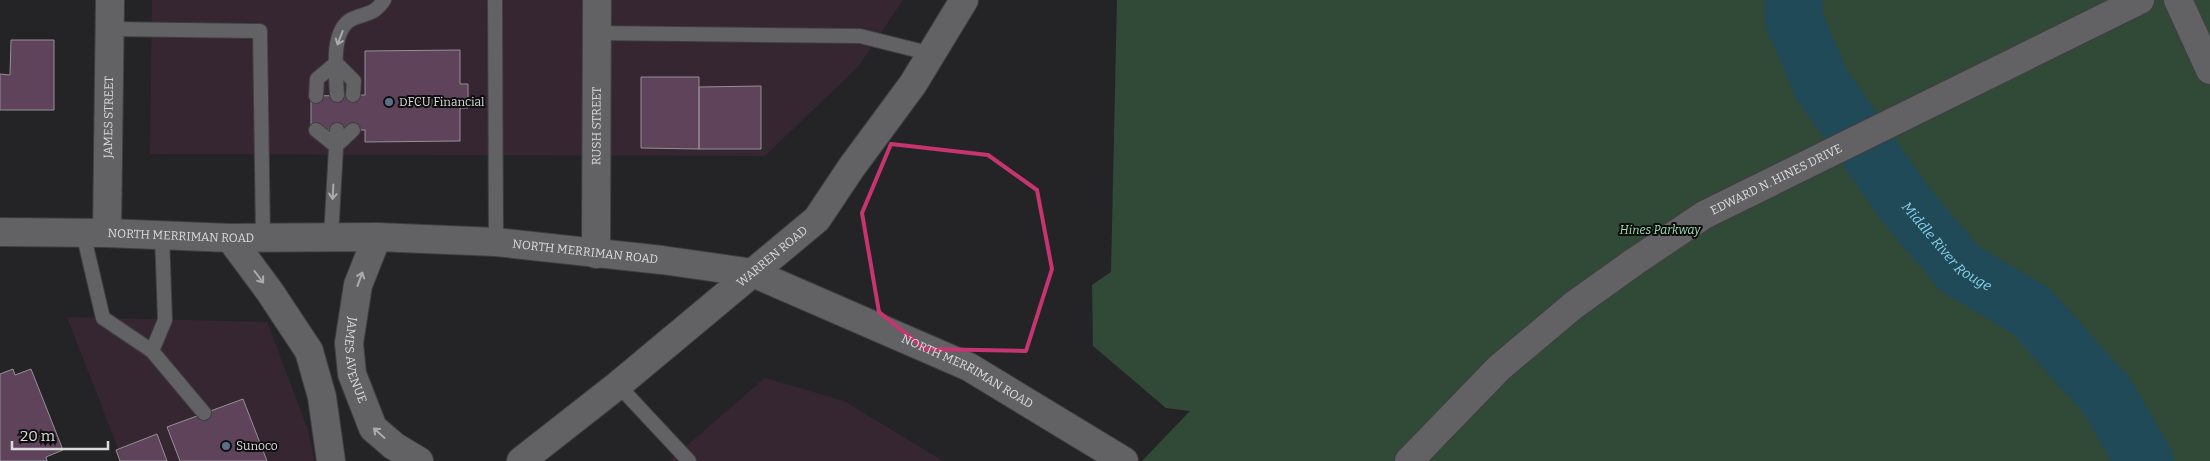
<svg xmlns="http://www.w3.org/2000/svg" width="2210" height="461" viewBox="0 0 2210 461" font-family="Bitter,serif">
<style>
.commercial{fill:#352632}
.green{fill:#314a38}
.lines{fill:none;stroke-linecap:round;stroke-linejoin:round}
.river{stroke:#214a58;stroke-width:58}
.building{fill:#5e435a;stroke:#949193}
.lane-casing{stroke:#3f3f41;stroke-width:16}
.street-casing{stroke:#3f3f41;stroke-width:30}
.secondary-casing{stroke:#3f3f41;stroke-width:30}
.lane{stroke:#626265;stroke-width:14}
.street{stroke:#626265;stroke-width:28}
.secondary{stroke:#626265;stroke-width:28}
.oneway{stroke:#ababae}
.marked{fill:none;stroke:#c6356f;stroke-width:4;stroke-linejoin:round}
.service-dot{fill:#5c6f8a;stroke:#0e0e0f;stroke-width:2}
.labels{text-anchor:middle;stroke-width:4;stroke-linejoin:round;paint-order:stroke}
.poi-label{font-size:12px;fill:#dcdcde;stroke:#0e0e0f;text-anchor:start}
.street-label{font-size:12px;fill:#dcdcde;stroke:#0e0e0f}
.park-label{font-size:12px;font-style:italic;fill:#a6deb4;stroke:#0e0e0f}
.water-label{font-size:14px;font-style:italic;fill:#89d1eb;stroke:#0e0e0f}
</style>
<rect width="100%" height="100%" fill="#242427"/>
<path class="commercial" d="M152,0H903L858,67L765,156L150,154Z
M67,317L267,322L307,427L315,461H123Z
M765,378L844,401L943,461H669Z"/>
<path class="green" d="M1117,0H2210V461H1142L1190,411L1166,408L1093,346L1092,285L1111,272Z"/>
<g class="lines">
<path class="river" id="s1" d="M1794,0V20L1822,85L1906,205L1960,269L2031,311L2106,395L2145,461"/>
</g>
<path class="building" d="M11,40H54V110H0V74L10,75Z
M460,50V84H468V108H460V141L365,142V130H311V96L365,95V51Z
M641,77H699V149L641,148Z
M761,86V149H699V87Z
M13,369L15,375L31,369L63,450L46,457L47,461H0V374Z
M243,399L267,461H180L167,427Z
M157,434L167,461H120L116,450Z"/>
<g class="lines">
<g class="lane-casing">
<path id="lane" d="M495,0L496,242
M109,29L260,31L263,238
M596,33L860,36L932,54
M336,63L354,81L353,95
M337,95C336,74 330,30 352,19C367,12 373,16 384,0
M316,96L317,79L336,63
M316,130L336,146
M336,146L353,130
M83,233L103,318L152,351
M162,235L165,320L152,351L204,413
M331,237L337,130
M618,385L689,461"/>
</g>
<g class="street-casing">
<g id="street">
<path d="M2178,0L2210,70"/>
<path id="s2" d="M107,233L110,0"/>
<path id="s3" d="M377,237L358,285L349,343L352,374L373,428L394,446L419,461"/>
<path d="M230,238L270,292L309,351L322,397L331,461"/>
<path id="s4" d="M596,254L597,0"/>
</g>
</g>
<g class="secondary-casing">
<g id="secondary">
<path id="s5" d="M0,232L107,233L230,238L377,237L496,242L662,260L753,273L969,367L1124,461"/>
<path id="s6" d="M521,461L618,385L817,219L851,168L913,84L964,0"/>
<path id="s7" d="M1409,461L1499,368L1574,305L1634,262L1704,215L2140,0"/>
</g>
</g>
<use href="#lane" class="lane"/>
<use href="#street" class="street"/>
<use href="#secondary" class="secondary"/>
</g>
<defs><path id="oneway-shaft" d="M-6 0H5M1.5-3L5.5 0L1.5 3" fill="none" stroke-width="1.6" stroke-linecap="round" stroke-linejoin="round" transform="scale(1.25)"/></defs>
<g class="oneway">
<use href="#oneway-shaft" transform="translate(340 38) rotate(111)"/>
<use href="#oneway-shaft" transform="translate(333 192) rotate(93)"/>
<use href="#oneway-shaft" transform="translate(259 277) rotate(53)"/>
<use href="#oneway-shaft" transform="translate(360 279) rotate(-70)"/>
<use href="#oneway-shaft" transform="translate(379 433) rotate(-138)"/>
</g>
<path class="marked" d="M891,144L988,155L1037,190L1052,269L1026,351L925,349L879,312L862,213Z"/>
<g class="service-dot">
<circle cx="389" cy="102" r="5"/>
<circle cx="226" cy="446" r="5"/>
</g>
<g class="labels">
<g class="poi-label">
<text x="399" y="106">DFCU Financial</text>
<text x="236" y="450">Sunoco</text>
</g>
<g class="street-label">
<text dy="4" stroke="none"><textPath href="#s2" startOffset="116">JAMES STREET</textPath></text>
<text dy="4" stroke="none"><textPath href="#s4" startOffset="128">RUSH STREET</textPath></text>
<text dy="4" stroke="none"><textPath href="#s7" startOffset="466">EDWARD N. HINES DRIVE</textPath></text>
<text dy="4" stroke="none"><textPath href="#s5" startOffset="181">NORTH MERRIMAN ROAD</textPath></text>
<text dy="4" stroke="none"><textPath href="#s5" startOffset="586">NORTH MERRIMAN ROAD</textPath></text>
<text dy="4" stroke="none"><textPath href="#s6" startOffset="324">WARREN ROAD</textPath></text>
<text dy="4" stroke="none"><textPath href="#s3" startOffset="128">JAMES AVENUE</textPath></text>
<text dy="4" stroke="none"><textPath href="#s5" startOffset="991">NORTH MERRIMAN ROAD</textPath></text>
</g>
<g class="park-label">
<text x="1660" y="234">Hines Parkway</text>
</g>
<g class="water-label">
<text dy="5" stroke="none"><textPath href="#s1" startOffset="296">Middle River Rouge</textPath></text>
</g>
</g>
<path d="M12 441v8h96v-8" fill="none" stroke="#dcdcde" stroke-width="2.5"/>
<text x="20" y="441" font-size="15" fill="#dcdcde" stroke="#0e0e0f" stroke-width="4" paint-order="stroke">20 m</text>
</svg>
